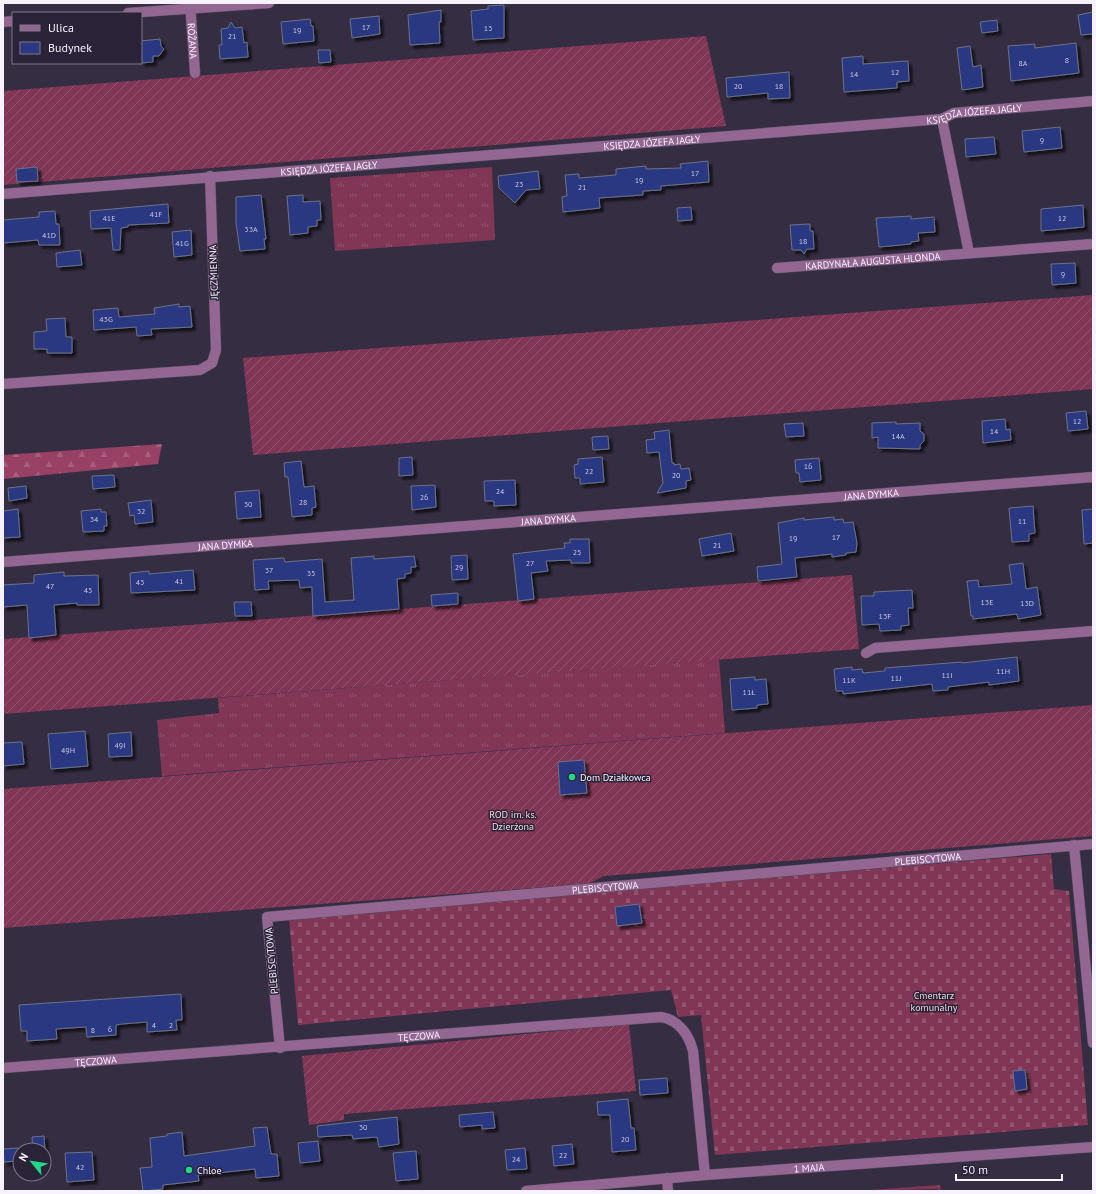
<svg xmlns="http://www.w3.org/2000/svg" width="1096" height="1194" viewBox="0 0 1096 1194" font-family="'PT Sans',sans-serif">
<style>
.grass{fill:url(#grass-tufts)}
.forest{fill:url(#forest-firs)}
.cemetery{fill:url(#cemetery-stones)}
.garden{fill:url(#garden-furrows)}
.building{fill:#2c3982;stroke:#6a7188;filter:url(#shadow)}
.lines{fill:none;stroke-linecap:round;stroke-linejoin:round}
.minor-casing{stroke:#544d60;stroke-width:11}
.tertiary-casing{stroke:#544d60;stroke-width:11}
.minor{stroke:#936791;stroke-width:10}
.tertiary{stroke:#936791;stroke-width:10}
.poi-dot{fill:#20d887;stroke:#2b2438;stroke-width:1.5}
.labels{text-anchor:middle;stroke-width:3;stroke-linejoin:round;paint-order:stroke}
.number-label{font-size:8px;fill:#c4c4e0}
.street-label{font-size:10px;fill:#f6f2ff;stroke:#2b2438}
.poi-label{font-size:10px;fill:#f6f2ff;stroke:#2b2438;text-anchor:start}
.park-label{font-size:10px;fill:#eed5dd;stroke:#2b2438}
</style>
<defs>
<pattern id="grass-tufts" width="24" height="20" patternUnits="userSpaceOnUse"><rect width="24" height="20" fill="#803654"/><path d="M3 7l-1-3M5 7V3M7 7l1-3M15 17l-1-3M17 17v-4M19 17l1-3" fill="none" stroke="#93546e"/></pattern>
<pattern id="forest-firs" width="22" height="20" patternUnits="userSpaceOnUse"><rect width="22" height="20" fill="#984164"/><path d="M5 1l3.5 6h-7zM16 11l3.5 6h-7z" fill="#a75d7b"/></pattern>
<pattern id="cemetery-stones" width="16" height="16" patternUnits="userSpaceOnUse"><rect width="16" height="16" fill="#803654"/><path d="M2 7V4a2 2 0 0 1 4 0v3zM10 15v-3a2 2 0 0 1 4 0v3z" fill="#93546e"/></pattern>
<pattern id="garden-furrows" width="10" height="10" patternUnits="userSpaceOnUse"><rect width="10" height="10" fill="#803654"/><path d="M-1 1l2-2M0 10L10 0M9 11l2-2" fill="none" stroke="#93546e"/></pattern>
<filter id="shadow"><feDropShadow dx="3.5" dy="3.5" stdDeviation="1" flood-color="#0009"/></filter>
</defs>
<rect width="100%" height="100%" fill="#352e42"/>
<path class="grass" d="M492,167L495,240L335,251L330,178Z
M719,659L725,733L162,776L157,720L219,713L218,698Z
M940,1185L941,1191L937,1189L857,1191Z"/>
<path class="forest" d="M162,444L158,464L3,479V455Z"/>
<path class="cemetery" d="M1051,854L1054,889L1069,891L1088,1125L715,1155L701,1015L678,1017L671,990L298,1025L289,918Z"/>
<path class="garden" d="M706,36L726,126L3,185V91Z
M1093,295V389L253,455L243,358Z
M852,575L859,649L3,714V639Z
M1093,705V836L604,876L588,884L3,928V789Z
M629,1024L636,1091L344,1114V1120L309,1125L302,1056Z"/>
<path class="building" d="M504,5V38L473,40L471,11L488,9V6Z
M441,10V22H439L440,43L410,45L408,15Z
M1093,12V34L1081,35L1078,15Z
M379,16L380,34L352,38L350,19Z
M310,19L311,26H313L314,41L283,44L281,22Z
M997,20L998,31L982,33L980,22Z
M231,22L235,28L242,27L244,43L247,42L248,57L220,59L219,45H222L221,29L228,28Z
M160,39L161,46L164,49L159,56H153V62L141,63V41Z
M1076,43L1079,73L1011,81L1008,46L1035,44V48Z
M970,46L973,67L981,65L983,87L962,90L957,48Z
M318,50H330L331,62L319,63Z
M863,56V64L908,61L909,81L897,82V88L844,92L842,58Z
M789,72L790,98L768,99V93L727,97L726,78Z
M1060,127L1062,148L1024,152L1022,131Z
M994,137L996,154L966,157L965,139Z
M708,161L709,182L661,186V190L643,191V195L599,198L600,208L563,212L562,197L567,196L565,175L579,174V178L616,175V169L646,166V169L681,168L680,164Z
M37,167L38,181L17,182L16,169Z
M538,171L540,189L526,190L515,203L499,188L498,176Z
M261,195L266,239H264L265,249L240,251L236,223V197Z
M303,195V202L320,201L321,220H317V226L308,227V233L290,235L287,196Z
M168,204L169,223L128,225V227L121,228L120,250H113L111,228L91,229L90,211Z
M1083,205L1084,227L1041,231V209Z
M691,207L692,220L678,221L677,208Z
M55,211L56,224H59L60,245H39L38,240L3,243V220L39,217V212Z
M911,216V219L934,217L935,232L918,233L919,241L911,242V244L879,247L876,218Z
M810,224V231H813L814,249H807L804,254L801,250H792L790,225Z
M191,230L192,255L174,257L172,232Z
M80,250L82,265L57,267L56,253Z
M1075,263L1076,283L1052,285L1051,264Z
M179,304V307L190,306L192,327L151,329L152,335L137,336L136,327L94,330L93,310L118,308L119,317L155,314L154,308Z
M65,318L66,337H72V353H47V349H34V332L47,331L46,319Z
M1086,411L1088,429L1068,431L1066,413Z
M1005,419L1006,430L1010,429L1011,440L983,443L982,421Z
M896,422V424L920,423V431L924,434V441L920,445V449L878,448V437L872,438V423Z
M803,423L804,436L786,437L784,424Z
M669,430L672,463H674V465L680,464L681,469L689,468L691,480L686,481V488L657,493L663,483L659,452L647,453L646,440L655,439L654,432Z
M608,436L609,449L593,450L592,437Z
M412,457L413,475L399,476V458Z
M602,457L604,482L580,484V478H575L574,465L578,464V459Z
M819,458L821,480L800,482L799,473H796L795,460Z
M301,461L304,487L314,486L316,507L312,508V515L292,517L288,477H285L284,463Z
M114,475L115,487L93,489L92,476Z
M515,480L516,505L494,506V501H485L484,481Z
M435,485L436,507L412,510L411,486Z
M26,486L27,498L9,501L8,488Z
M259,490L261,517L237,519L235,492Z
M151,500L153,522L135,524L134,515L130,516L128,503Z
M1033,506L1035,533L1029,534V541L1012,542L1009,508Z
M18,509L20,537L3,538V511Z
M101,509V512H106L107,526H104V531L83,532L81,511Z
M1093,509V543L1084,544L1082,510Z
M834,517V520L843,519L844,523L853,522L857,543L856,552L846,553V555L832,557V554L795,558L797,577L758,581L757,567L782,564L778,523L804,518V520Z
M731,533L734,551L702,556L699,539Z
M570,539H589L590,563H571V560L546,561L548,571L531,573L534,599L518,601L513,554L565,548L564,543H570Z
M467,555L468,579L452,580L451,556Z
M374,556V559L414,556L416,567H411V573L405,574V578L397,579L399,609L313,616L312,587L300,588L299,580L268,581L269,589L255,590L253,560L284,558L285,562L322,559L325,602L354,600L351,558Z
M1023,563L1026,589L1037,587L1041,615L1018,619L1017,614L973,619V616H971L967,581L978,580L979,587L1012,584L1009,565Z
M193,570L195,590L131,593L130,573L149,571V574Z
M64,572V576L98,575L99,605H77V603L54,605L56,635L29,638L27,605L3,607V585L34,583V575Z
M912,590L913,608H908L909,625L901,626V630L880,631L879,624L862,625L861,596H874V592Z
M458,593V604L432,606L431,595Z
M234,602H251L252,616H235Z
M1017,657L1019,681L989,685V682L948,687V690L933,691L932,684L843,694V691H836L834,669L852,667V670L862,669L863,673L885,671V668L962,662V663Z
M755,677V680L766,679L768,704L757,705V708L732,710L730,679Z
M85,731L88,766L51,769L48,734Z
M131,732L132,756L109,757L108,734Z
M22,742L24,764L3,766V743Z
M584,760L587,793L560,795L558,762Z
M639,904L642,923L617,926L615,907Z
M181,994L182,1020H176L177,1030L147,1032V1022L122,1024L116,1025V1035L87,1037L86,1027L69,1028L56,1029L57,1039L27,1041V1031H21L19,1005Z
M1025,1070L1027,1089L1015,1091L1013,1071Z
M667,1078L668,1093L640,1095L639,1080Z
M628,1099L631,1128H634L636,1150L612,1152L610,1115H598L597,1102Z
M493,1112L495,1128L482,1129V1125L460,1127L459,1115Z
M397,1117L399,1144L379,1147L377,1137L353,1139L352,1135L318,1137L317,1126Z
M267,1127L271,1154H277L279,1176L256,1178L255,1169L198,1175L199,1181L163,1185V1189L143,1191L140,1168L152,1167L150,1138L167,1136V1134L182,1132L184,1156L255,1146L253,1128Z
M44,1136L45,1150H33L32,1137Z
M318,1141L320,1161L300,1163L298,1143Z
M572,1144L574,1164L554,1166L552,1146Z
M18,1148L19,1161L4,1162L3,1149Z
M525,1148L527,1169L507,1170L505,1150Z
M416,1151L418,1179L396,1181L393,1153Z
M92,1152L94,1180L67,1182L65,1153Z"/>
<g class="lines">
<g class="minor-casing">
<g id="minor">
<path id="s1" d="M190,3L195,73"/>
<path d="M128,13L269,3"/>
<path d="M3,22L13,21"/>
<path d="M942,119L969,253"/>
<path id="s2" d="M3,194L942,119L954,113L1093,101"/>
<path id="s3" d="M777,268L1093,244"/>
<path d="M3,384L200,370L212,363L216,350L210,176"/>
<path id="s4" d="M3,562L1093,477"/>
<path d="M866,653L875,648L1093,631"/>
<path d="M1074,845L1093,1043"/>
<path id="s5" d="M280,1048L267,917L1093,844"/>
<path id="s6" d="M3,1068L661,1017C679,1020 689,1035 693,1051L705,1175"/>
<path d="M667,1178L668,1191"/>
</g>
</g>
<g class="tertiary-casing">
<g id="tertiary">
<path id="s7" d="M526,1191L705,1175L1093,1147"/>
</g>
</g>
<use href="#minor" class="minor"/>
<use href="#tertiary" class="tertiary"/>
</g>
<g class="poi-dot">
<circle cx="572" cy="777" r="4"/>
<circle cx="189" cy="1170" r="4"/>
</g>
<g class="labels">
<g class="number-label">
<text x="366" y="30">17</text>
<text x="488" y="31">13</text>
<text x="297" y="33">19</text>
<text x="232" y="39">21</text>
<text x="1067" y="63">8</text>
<text x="1023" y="66">8A</text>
<text x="895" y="75">12</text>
<text x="854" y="77">14</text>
<text x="738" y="89">20</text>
<text x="779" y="89">18</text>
<text x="1042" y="143">9</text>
<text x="695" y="176">17</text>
<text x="639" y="183">19</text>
<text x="519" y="187">23</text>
<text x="582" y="190">21</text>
<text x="156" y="217">41F</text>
<text x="109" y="221">41E</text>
<text x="1062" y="221">12</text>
<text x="251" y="232">33A</text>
<text x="49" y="238">41D</text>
<text x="803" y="244">18</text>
<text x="182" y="246">41G</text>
<text x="1063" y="277">9</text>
<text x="106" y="322">43G</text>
<text x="1077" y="424">12</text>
<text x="994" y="434">14</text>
<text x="898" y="439">14A</text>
<text x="808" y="469">16</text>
<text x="589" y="474">22</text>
<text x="676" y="478">20</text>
<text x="500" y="494">24</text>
<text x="424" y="500">26</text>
<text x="303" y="505">28</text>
<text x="248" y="507">30</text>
<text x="141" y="514">32</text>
<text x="94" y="522">34</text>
<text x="1022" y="524">11</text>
<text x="836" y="540">17</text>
<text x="793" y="541">19</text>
<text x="717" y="548">21</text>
<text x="577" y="555">25</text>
<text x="530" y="566">27</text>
<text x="459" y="570">29</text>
<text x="269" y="573">37</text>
<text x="311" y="576">35</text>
<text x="179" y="584">41</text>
<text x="140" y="585">43</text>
<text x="50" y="589">47</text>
<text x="88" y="593">45</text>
<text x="987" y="605">13E</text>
<text x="1027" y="606">13D</text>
<text x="885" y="619">13F</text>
<text x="1003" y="674">11H</text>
<text x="947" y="678">11I</text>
<text x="896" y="681">11J</text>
<text x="849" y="683">11K</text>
<text x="749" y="695">11Ł</text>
<text x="120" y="748">49I</text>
<text x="68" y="753">49H</text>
<text x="154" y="1028">4</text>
<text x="171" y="1028">2</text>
<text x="110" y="1032">6</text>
<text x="93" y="1033">8</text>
<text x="363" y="1130">30</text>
<text x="625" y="1142">20</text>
<text x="563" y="1158">22</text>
<text x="516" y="1162">24</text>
<text x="80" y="1170">42</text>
</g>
<g class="street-label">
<text dy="4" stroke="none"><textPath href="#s1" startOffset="38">RÓŻANA</textPath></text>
<text dy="4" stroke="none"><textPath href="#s2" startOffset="975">KSIĘDZA JÓZEFA JAGŁY</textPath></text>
<text dy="4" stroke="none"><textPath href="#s2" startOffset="651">KSIĘDZA JÓZEFA JAGŁY</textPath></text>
<text dy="4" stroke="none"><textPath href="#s2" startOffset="327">KSIĘDZA JÓZEFA JAGŁY</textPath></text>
<text dy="4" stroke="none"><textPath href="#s3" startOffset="96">KARDYNAŁA AUGUSTA HLONDA</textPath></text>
<text transform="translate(213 272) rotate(-92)" y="4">JĘCZMIENNA</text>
<text dy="4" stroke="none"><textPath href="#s4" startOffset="871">JANA DYMKA</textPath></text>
<text dy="4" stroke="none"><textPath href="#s4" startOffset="547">JANA DYMKA</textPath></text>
<text dy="4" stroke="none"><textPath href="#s4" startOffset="223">JANA DYMKA</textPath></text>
<text dy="4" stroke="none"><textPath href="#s5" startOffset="795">PLEBISCYTOWA</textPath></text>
<text dy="4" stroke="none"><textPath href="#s5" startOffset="471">PLEBISCYTOWA</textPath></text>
<text transform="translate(271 961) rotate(-95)" y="4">PLEBISCYTOWA</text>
<text dy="4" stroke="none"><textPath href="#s6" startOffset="417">TĘCZOWA</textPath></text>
<text dy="4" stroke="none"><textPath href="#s6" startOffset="93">TĘCZOWA</textPath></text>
<text dy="4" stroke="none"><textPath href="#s7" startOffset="284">1 MAJA</textPath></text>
</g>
<g class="poi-label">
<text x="580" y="781">Dom Działkowca</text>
<text x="197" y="1174">Chloe</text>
</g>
<g class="park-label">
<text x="513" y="818">ROD im. ks.<tspan x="513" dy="12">Dzierżona</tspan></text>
<text x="934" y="999">Cmentarz<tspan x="934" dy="12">komunalny</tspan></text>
</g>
</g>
<rect width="1096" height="1194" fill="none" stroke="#f6f2ff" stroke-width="8"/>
<rect x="12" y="12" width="130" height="52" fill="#2b2438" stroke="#7c7688"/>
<rect x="20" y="25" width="20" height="6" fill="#936791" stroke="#7c7688"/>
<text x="48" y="32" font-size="12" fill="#f6f2ff">Ulica</text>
<rect x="20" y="42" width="20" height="12" fill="#2c3982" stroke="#7c7688"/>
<text x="48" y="52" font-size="12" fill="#f6f2ff">Budynek</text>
<g transform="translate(32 1162) rotate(300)"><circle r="19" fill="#2b2438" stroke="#7c7688"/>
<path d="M0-3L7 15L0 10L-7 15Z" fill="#20d887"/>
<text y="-6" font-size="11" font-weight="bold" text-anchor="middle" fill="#f6f2ff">N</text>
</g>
<path d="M956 1174v6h106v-6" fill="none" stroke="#f6f2ff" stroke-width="2"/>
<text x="962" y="1174" font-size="12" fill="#f6f2ff" stroke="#2b2438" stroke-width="3" paint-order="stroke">50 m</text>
</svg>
